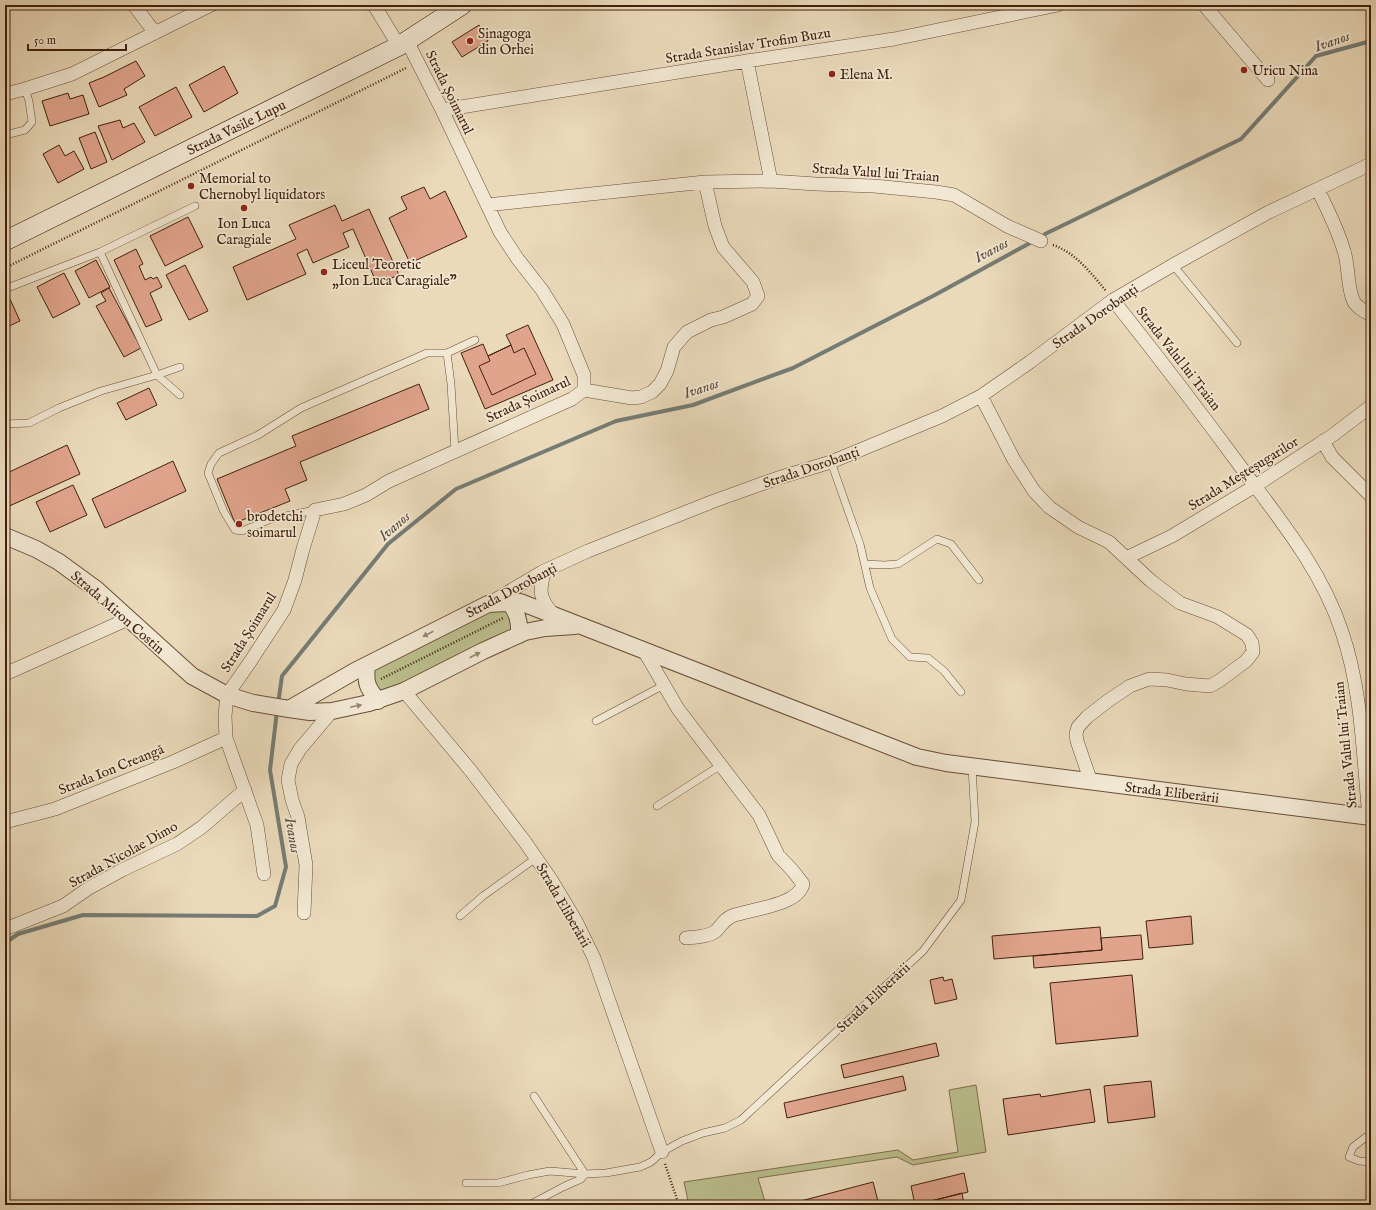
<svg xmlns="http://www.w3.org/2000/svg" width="1376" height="1210" viewBox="0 0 1376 1210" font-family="'IM FELL English',serif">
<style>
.green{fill:#bbbe8c;stroke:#7e6f4c}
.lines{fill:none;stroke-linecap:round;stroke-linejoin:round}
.stream{stroke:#767c74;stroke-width:4}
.building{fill:#e0a48c;stroke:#41200d}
.service-casing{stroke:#6b4e38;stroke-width:8}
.minor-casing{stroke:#6b4e38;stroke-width:14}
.tertiary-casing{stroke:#6b4e38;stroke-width:18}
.secondary-casing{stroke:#41200d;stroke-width:20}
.path{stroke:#41200d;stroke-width:2.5;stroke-dasharray:1 2;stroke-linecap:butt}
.service{stroke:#f1e7d2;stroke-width:7}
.minor{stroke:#f1e7d2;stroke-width:13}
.tertiary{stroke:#f1e7d2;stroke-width:16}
.secondary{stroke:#f1e7d2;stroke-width:19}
.oneway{fill:#998470}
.poi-dot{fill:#8f2418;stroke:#f1e7d2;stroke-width:1.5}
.labels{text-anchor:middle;stroke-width:3.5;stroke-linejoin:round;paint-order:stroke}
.poi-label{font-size:14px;fill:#41200d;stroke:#f1e7d2;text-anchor:start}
.street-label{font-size:14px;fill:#41200d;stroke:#f1e7d2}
.water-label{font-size:15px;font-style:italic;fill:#5c4e40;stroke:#f1e7d2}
</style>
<rect width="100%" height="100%" fill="#eadaba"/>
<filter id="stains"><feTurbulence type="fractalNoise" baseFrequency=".005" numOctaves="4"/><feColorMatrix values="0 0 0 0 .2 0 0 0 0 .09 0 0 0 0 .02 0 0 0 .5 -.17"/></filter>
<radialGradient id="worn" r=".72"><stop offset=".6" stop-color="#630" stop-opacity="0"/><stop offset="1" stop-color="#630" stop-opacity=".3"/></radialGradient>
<path class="green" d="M497,608L507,610L513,625L509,632L389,692L380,691L374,687L373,669Z
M976,1085L986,1152L913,1165L897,1157L758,1178L766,1205H689L684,1182L898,1150L913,1160L958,1152L949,1090Z"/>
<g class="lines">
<path class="stream" d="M1045,234L1241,139L1316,56L1371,41
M278,704L282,676L388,544L456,489L616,421L693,405L793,368L933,296L1030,243
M5,943L18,934L83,915L257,916L275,906L286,867L270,770L277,711"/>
</g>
<path class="building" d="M479,25L488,41L462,57L452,42Z
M136,61L145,76L124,89L127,95L99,107L89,83L104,77Z
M224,66L238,93L204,112L189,85Z
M176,87L192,117L155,136L139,107Z
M68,93L70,99L83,95L89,114L50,126L42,101Z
M120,120L123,128L134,123L145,142L112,160L98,126Z
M95,132L107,162L91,169L79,138Z
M59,145L65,156L74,151L84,169L58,183L43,154Z
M424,187L430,199L445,191L467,237L410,263L389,218L407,209L401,197Z
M335,205L342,221L369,209L399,275L377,284L353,229L343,233L349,247L313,263L307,249L297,254L306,274L247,300L233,267L296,239L289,225Z
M188,217L203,247L165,266L150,236Z
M136,249L143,264L139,266L145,280L151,277L153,279L157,277L162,287L150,293L162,320L146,327L114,260Z
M96,260L110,287L89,298L75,271Z
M185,265L208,311L189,320L166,275Z
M64,273L80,304L53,318L37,287Z
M109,288L141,348L124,357L96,306L106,301L101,293Z
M10,299L20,321L5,328V301Z
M528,325L553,380L485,409L461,353L483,344L488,356L511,345L506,335Z
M511,345L514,353L524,348L536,374L492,395L479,366L490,361L488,356Z
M419,384L429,409L300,462L307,480L285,489L290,501L235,523L217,479L296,446L292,436Z
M149,388L157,405L126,420L117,403Z
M67,445L80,474L5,508V474Z
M173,461L186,491L105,528L92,499Z
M73,485L87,515L50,532L36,502Z
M1191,916L1193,944L1149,948L1146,921Z
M1100,927L1102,950L994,959L992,936Z
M1141,935L1143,959L1034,968L1033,956L1102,950L1101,938Z
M1132,975L1138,1036L1056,1044L1050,983Z
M943,977L944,981L952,979L957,999L935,1004L930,980Z
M936,1043L939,1056L844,1078L841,1065Z
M903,1076L906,1090L787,1118L784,1103Z
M1151,1081L1155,1117L1108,1123L1104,1086Z
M1090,1089L1095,1122L1008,1135L1003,1099L1040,1094L1041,1097Z
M964,1173L968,1192L915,1205L911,1186Z
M873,1182L879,1205H793V1203Z
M962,1193L964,1205H915Z"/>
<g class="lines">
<g class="service-casing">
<path id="service" d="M5,135L25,130L32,122L29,101L25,89
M100,252L157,375L180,395
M1173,265L1237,343
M5,289L100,252L195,206
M5,424L29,423L59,408L101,391L157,375L180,367
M455,451L451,384L447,353L475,340
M831,462L860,544L870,588L892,639L910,657L928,658L944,671L961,692
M315,510L271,519L242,531L235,530L224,512L208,473L211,464L219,453L258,435L301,408L427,353H447
M865,564L884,565L898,564L937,539L951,544L979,580
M596,721L664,685
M657,806L721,765
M460,916L483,896L536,858
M1371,1136L1366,1137L1353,1147L1349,1157L1359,1161L1371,1162
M466,1183H498L528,1175L550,1171L585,1174L606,1173L640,1167L651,1162L662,1152L682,1141L703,1133L725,1128L741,1120L923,951L961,900L975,822L972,766
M529,1205L563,1187L581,1179L585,1174L534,1096"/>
</g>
<g class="minor-casing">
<path id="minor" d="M134,5L155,33
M374,5L399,46
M1204,5L1268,80
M747,61L771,181
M5,94L25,89L72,74L211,5
M442,110L747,61L894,39L1058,5
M1318,190C1328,210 1338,230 1344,251C1349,267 1347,284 1353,300C1356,307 1364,311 1371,315
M487,205L705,182L771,181L816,184L874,186L936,192L954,195L1007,226L1041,241
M1113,300C1160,359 1205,418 1249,478C1285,526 1323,574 1342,632C1362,690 1363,757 1369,817
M584,390L632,398L641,397L652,392L660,384L667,371L674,347L687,332L711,320L723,317L752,304L758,296L753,282L723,247L715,226L705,182
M981,396L1014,460L1034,491L1049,507L1078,527L1109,542L1151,581L1180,603L1218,617L1247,635L1252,643L1253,652L1246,661L1219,681L1210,686L1186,684L1167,680L1149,679L1130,686L1109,700L1087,717L1078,727L1076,734L1077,741L1091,782
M1323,441L1332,457L1371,496
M1126,558L1172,536L1255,486L1333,435L1371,406
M545,571C538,591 540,600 554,615
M488,604L542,572L588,551L714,501L778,478L831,462L942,416L981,396L1030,362L1113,300L1173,265L1269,212L1371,164
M643,649L678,709L759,815L778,855L793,871L803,884C798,906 750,909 732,916C723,920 722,925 716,931C708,937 696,937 686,938
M5,674L128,619
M404,691L471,771L525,842L552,881L576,921L594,958L662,1152
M5,822L55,809L173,762L226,738
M264,874L257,825L226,738L225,716L227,695L250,662L284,610L295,580L303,549L315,510L344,504L366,495L389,481L572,399L584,390V375L563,324L542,290L517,258L500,232L442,110L407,41
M304,913L306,865L298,817L292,800L288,780L291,764L300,749L332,711
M5,929L63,906L89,888L122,870L177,844L202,827L245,790"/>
</g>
<g class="tertiary-casing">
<path id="tertiary" d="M5,536L36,549L59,562L96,589L192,676L227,695L253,703L289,709L310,712L332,711L369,703L404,691L483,651L525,632L545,628L575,626
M509,602C517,612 520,621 519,635
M367,665C365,683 367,687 378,701
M289,709L355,671L488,604L520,602L917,757L946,763L1371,817"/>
</g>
<g class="secondary-casing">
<path id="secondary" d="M5,241L399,46L462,5"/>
</g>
<path class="path" d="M1053,245C1076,253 1091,273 1106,291
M5,268L406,68
M381,679L503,618
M665,1164L679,1205"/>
<use href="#service" class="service"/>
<use href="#minor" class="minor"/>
<use href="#tertiary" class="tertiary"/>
<use href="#secondary" class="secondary"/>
</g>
<defs><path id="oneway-solid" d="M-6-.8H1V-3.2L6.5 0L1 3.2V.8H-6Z"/></defs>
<g class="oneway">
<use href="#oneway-solid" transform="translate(428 634) rotate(153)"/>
<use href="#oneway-solid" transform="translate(475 655) rotate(-27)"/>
<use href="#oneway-solid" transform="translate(356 706) rotate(-12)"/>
</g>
<g class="poi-dot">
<circle cx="470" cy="41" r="4"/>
<circle cx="1244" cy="70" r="4"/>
<circle cx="832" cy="74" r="4"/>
<circle cx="191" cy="186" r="4"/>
<circle cx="244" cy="208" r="4"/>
<circle cx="324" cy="272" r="4"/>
<circle cx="239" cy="524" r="4"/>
</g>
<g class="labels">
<g class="poi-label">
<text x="478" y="38">Sinagoga<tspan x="478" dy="16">din Orhei</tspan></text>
<text x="1252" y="75">Uricu Nina</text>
<text x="840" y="79">Elena M.</text>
<text x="199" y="183">Memorial to<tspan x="199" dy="16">Chernobyl liquidators</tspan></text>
<text x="244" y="228" text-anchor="middle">Ion Luca<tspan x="244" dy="16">Caragiale</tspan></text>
<text x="332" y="269">Liceul Teoretic<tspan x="332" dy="16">„Ion Luca Caragiale”</tspan></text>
<text x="247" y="521">brodetchi<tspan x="247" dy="16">soimarul</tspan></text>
</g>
<g class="street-label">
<text transform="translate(748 45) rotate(-9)" y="5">Strada Stanislav Trofim Buzu</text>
<text transform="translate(450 92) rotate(64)" y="5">Strada Șoimarul</text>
<text transform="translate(236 127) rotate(-26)" y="5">Strada Vasile Lupu</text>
<text transform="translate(876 172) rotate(4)" y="5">Strada Valul lui Traian</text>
<text transform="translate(1095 316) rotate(-35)" y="5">Strada Dorobanți</text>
<text transform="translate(1179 358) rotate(52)" y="5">Strada Valul lui Traian</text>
<text transform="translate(528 399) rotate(-25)" y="5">Strada Șoimarul</text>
<text transform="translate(811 467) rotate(-19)" y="5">Strada Dorobanți</text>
<text transform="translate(1243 473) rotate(-32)" y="5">Strada Meșteșugarilor</text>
<text transform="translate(511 590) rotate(-28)" y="5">Strada Dorobanți</text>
<text transform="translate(118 612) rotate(41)" y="5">Strada Miron Costin</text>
<text transform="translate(248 632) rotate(-58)" y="5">Strada Șoimarul</text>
<text transform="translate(1345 745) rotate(-96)" y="5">Strada Valul lui Traian</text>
<text transform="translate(111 769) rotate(-22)" y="5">Strada Ion Creangă</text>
<text transform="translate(1172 792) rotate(7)" y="5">Strada Eliberării</text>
<text transform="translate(123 854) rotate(-29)" y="5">Strada Nicolae Dimo</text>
<text transform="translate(564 905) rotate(60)" y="5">Strada Eliberării</text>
<text transform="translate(873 997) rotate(-43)" y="5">Strada Eliberării</text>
</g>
<g class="water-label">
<text transform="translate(1332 41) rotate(-19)" y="5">Ivanos</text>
<text transform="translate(991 250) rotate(-28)" y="5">Ivanos</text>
<text transform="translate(701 388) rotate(-18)" y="5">Ivanos</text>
<text transform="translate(394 526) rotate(-41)" y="5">Ivanos</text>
<text transform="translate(293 835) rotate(80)" y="5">Ivanos</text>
</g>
</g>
<rect width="1376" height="1210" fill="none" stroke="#eadaba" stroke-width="20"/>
<rect x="6" y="6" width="1364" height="1198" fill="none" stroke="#41200d" stroke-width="2"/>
<rect x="10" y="10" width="1356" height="1190" fill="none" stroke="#41200d"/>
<path d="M28 44v6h98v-6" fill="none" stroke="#41200d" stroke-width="2"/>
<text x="34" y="44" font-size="12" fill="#41200d" stroke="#f1e7d2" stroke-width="3" paint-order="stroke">50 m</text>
<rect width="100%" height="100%" filter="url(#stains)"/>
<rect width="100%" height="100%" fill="url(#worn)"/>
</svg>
